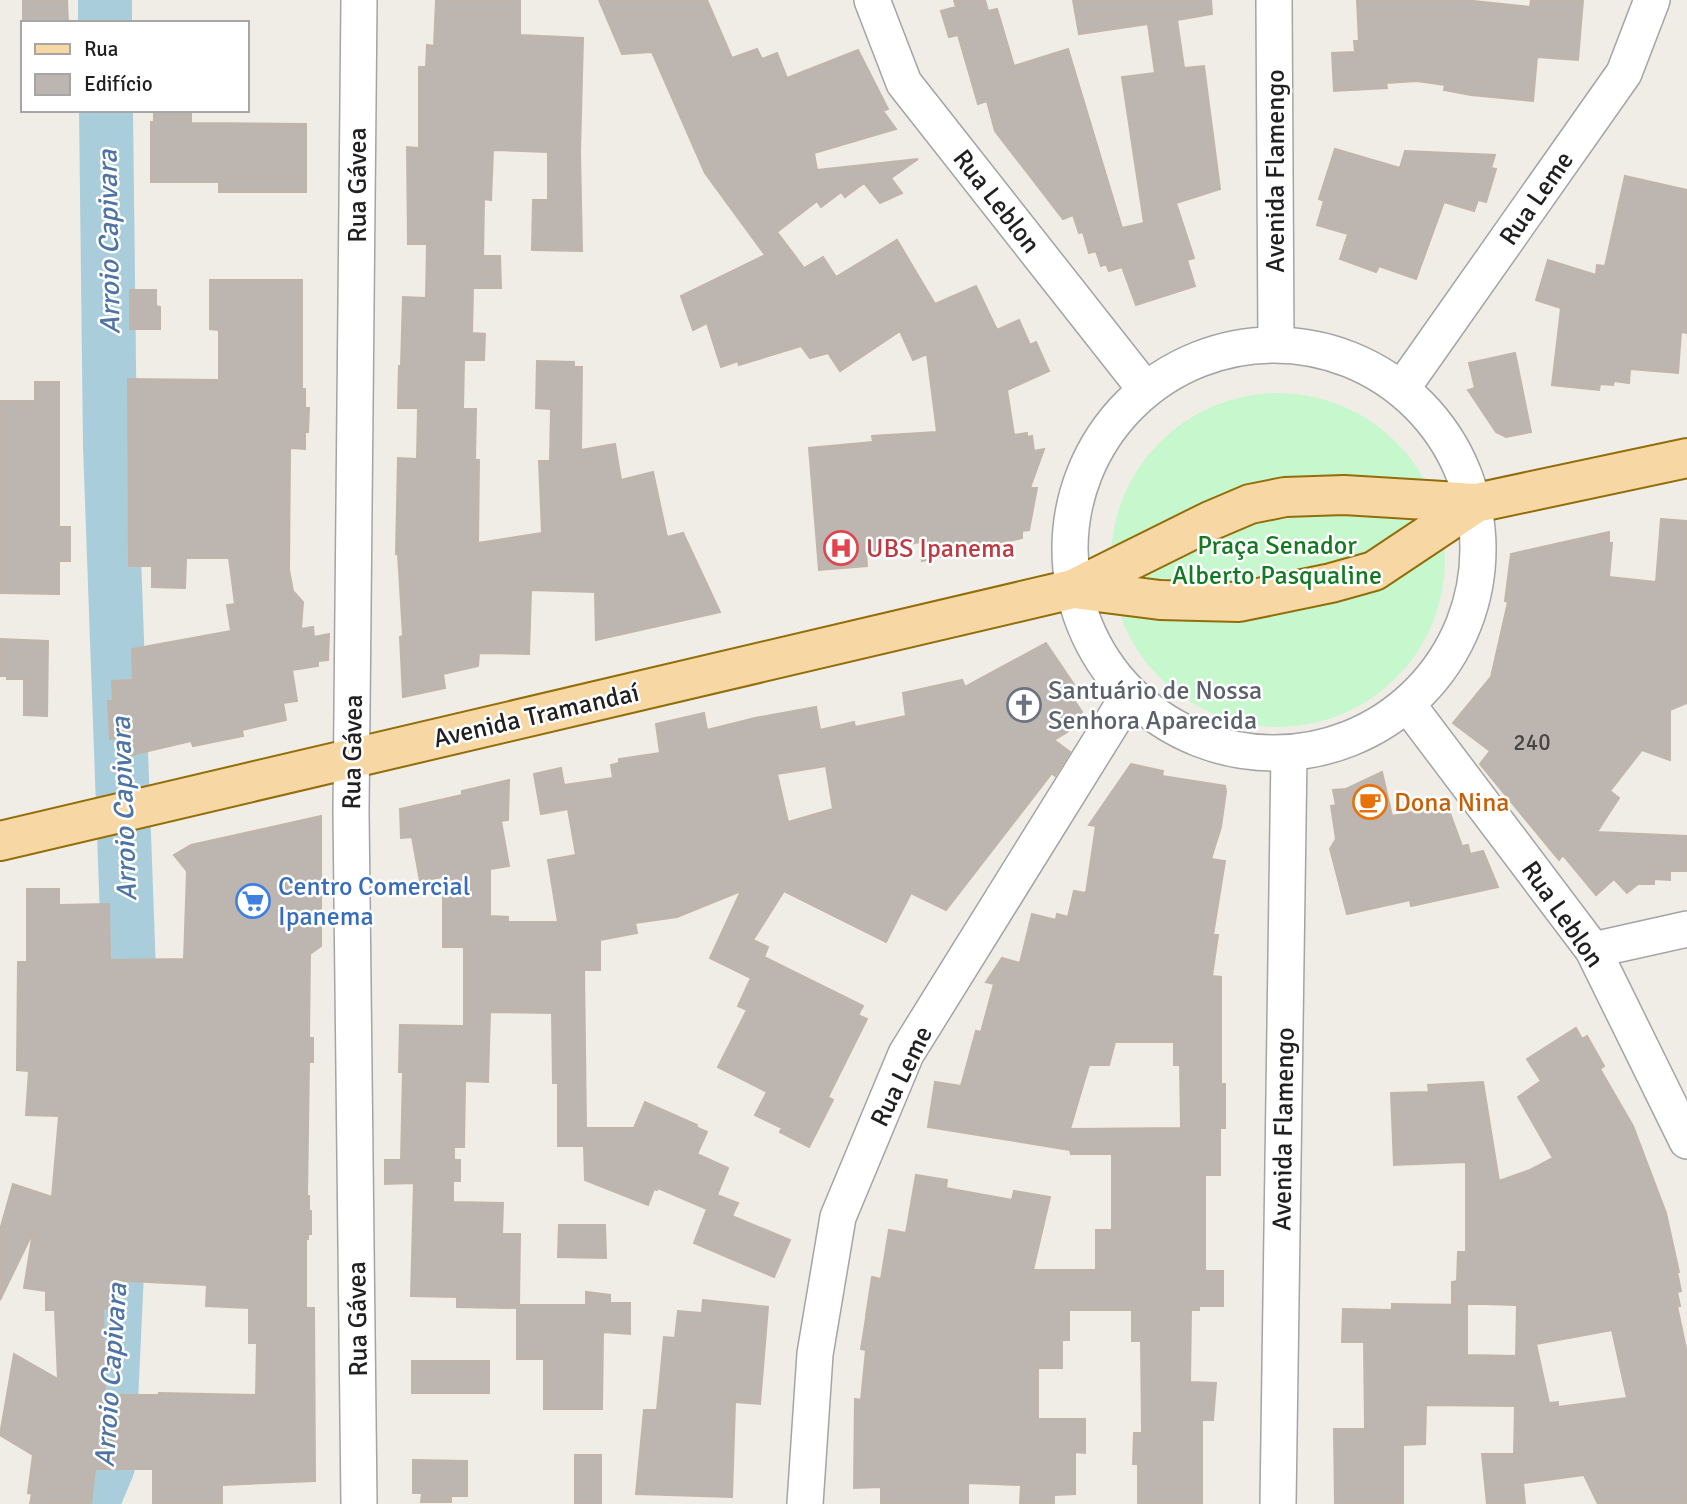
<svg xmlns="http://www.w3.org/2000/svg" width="1687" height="1504" viewBox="0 0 1687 1504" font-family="Signika,sans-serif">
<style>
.park{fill:#c7f7cd}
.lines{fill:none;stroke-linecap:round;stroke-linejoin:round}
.river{stroke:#aacddb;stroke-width:54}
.building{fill:#bdb6b0;stroke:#c1b5aa;stroke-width:2;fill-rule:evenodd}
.minor-casing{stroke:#a4a4a4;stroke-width:38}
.major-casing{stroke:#936d08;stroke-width:42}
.minor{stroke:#fff;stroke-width:35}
.major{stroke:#f7d8a5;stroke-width:38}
.labels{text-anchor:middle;stroke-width:5;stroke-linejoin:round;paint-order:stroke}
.number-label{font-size:23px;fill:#474644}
.street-label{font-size:26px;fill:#202020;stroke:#fff}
.park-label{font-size:26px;fill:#127a20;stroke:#fff}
.health-label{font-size:26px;fill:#be3a42;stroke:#fff;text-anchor:start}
.worship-label{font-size:26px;fill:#5b616d;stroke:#fff;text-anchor:start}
.food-label{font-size:26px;fill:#c56008;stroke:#fff;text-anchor:start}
.shop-label{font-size:26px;fill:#366cbe;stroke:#fff;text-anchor:start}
.water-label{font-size:28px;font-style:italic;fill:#4e74a3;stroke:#fff}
</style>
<rect width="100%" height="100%" fill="#f0ede7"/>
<path class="park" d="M1111 560a167 167 0 1 1 334 0a167 167 0 1 1-334 0Z"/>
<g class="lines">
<path class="river" d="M105,0V23
M106,110L110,446L130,1000L129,1034
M92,1504L108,1466L120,1207"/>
</g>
<path class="building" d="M23,0H67L68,23H23Z
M436,0H520V35L583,38L580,152L582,251L532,250L533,200H548V152L493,150L491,200L484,199L483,256H500L501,288H473L472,333L485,334L484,360H464L463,409H476L475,460H479L478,543L542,533L539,461H550L551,409L536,408L537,361L574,362V367H582L581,450L615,444L621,480L653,472L667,537L683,533L720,612L596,640L595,592L531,590L529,654L479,653L478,666L443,674L445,688L403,697L400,637L403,636L398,554H396L398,458L417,459L418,408H398L399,366H401L403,297L426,298L427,244H408L407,147L419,148V67H426L427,45L434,46Z
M599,0H707L732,58L757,49L762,59L777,53L787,78L858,50L888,109L883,111L896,129L814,153L817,170L918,159L891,178L902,193L880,203L864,183L845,197L841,192L821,207L817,201L777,232L804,268L823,257L836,277L897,240L935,304L976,286L997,330L1019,320L1030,345L1036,342L1049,371L1007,390L1014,435L1027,433V437L1032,436L1034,451L1044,449L1030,488H1037L1029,530L1022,531V538L922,561L920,542L866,552L867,566L819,570L809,448L873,442L872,436L937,432L927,354L913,360L900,331L840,371L828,353L810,358L801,346L739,365L738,361L721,367L707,323L693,330L681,296L765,255L705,173L652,52L622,54Z
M954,0H985L988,11L997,9L1014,66L1068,49L1122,228L1144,223L1122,77L1155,73L1148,24L1079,34L1073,0H1211L1212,14L1177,20L1184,68L1204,66L1220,189L1176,203L1194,258L1187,260L1195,286L1136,305L1122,267L1109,271L1106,264L1101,266L1096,251L1089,253L1083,232L1079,233L1073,215L1063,219L995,131L987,101L978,104L958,35L949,37L941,11L956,7Z
M1357,0H1464L1530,7L1531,0H1583L1578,60L1537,57L1533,101L1471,95L1444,90L1445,85L1417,81L1386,83L1387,88L1334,91L1332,53L1355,52L1354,41H1359Z
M154,110H191V123L306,124V192H219V182H151V122H154Z
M1335,149L1400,168L1405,151L1495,155L1491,168L1496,169L1486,202L1478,200L1474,211L1444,202L1416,279L1379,266L1376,272L1340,259L1348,234L1317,225L1324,201L1319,199Z
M1625,176L1687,190V333L1681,332L1678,373L1630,369L1629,383L1614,381L1613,385L1600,384L1599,390L1552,385L1561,308L1536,300L1548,260L1596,275L1597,265L1605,266Z
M210,280H302V389H305V408H309L308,432H305V449L290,448L289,570L293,591L303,602L301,629L313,627L314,637L329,634L328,660L318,661V666L292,670L297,701L283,703L286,720L242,730L243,736L193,746L191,741L131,755L130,737L110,739L108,701H113L112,681L133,680L132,649L231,631L227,605L235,604L229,558H186L185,588L152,587V566H129L128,379L219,380V330L210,329Z
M130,290H156V306L160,307V329H130Z
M1515,353L1531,432L1506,437L1496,432L1468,390L1475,388L1469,363Z
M35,382H59V527H70V561H59V594L0,593V401H35Z
M1661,519L1687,521V703L1670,710V760L1642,750L1610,791L1619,798L1597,832L1687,836V871H1670V880L1654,879V884H1638L1627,893L1614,879L1596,895L1563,855L1559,860L1480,764L1490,751L1453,723L1491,677L1508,602L1505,601L1511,554L1609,532V543H1612L1609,577L1656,582Z
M0,639L48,641L47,716L24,715V679H7V676H0Z
M1046,643L1075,686L1068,691L1082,712L1074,718L1079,725L1054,740L1070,752L1055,776L1052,773L946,910L911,893L886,942L784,891L753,940L768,947L764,957L863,1006L858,1015L867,1019L828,1097L833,1100L809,1147L780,1132L782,1128L755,1115L767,1092L718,1067L747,1010L738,1006L751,978L710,958L741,891L677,917L635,923L637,933L600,940V970H584L586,1128H634L645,1102L697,1125L696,1127L707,1132L697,1154L728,1168L717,1195L738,1203L732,1216L790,1240L774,1277L694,1243L707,1209L658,1188L657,1190L654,1189L648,1205L585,1180L584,1146H558V1083H553L552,1013L490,1012L488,1082L465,1081L464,1147H454V1160H460V1181H453V1202L503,1203L502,1234H520L519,1305H586V1292L610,1295V1303H630V1334L603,1332L602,1409H544V1359H517V1308L457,1307V1297L411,1296L414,1183L385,1184V1160H401L403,1072H399L400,1025L464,1026V947H443V877L420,881L412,837L401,838L400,809L462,795V791L509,780L508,820L501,821L509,866L490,869V916L508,917V922H558L548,860L576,855L568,809L541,814L534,774L561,768L564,785L613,778L611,765L619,763V759L660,753L656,724L704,713L707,730L755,718L816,707L820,730L854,722L855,727L906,716L903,693L962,680L965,687ZM826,766L833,809L788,822L777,774Z
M1131,764L1163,771L1162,776L1225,786L1226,791L1221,827L1211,859L1225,861L1213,935H1218L1212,976L1221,977V1084H1225V1128H1220V1175H1205V1271H1223V1306H1199V1310H1191L1190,1382L1216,1383L1213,1420H1202V1504H1138V1464H1133L1134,1433H1142L1141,1341H1132V1310H1069V1340H1062V1368H1038V1419H1085V1453L1075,1452V1494L1054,1495V1504H1020L1021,1485L968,1483V1504H881V1487L854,1488L855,1399L861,1400L866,1350L861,1349L866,1318L873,1319L866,1316L872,1277L881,1279L889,1230L906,1233L916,1175L947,1180L946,1188L1012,1200L1014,1191L1050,1197L1033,1270H1096V1230H1112V1154H1071L1070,1150L928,1127L935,1082L961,1086L976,1031L981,1032L994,984L986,982L1002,958L1020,963L1032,914L1056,920L1057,914L1068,917L1074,891L1086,893L1096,826L1089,825ZM1115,1042H1174V1065H1180L1181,1128L1070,1129L1089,1065H1109Z
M1382,772L1392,816L1447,805L1462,846L1468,845L1470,854L1483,851L1498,887L1411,906L1410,900L1347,914L1330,849L1336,839L1331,806L1336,805L1333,790L1346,789Z
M321,816V946L310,954L309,1038H313V1062H309L307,1196H309V1211H311V1234H308V1239H306V1308H314L315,1481L222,1485V1504H153V1469H95L91,1504H30L32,1494L28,1493L33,1455L0,1435L14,1354L58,1379L55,1310H46V1291L24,1288L33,1232L0,1300V1230L13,1184L52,1197L59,1116L26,1115L29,1071L17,1070L18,962H27V889H59V905L109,904L110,960L184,959L187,871L174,855L191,845ZM110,1280L207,1285L206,1306L249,1308V1343H257L256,1395L159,1393V1395H105L103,1309H110Z
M1576,1028L1582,1039L1587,1036L1604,1066L1600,1069L1633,1126L1666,1213L1679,1272H1677L1681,1291L1677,1292L1680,1306H1677L1687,1353V1504H1598L1584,1475L1523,1483L1525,1504H1487L1482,1454H1514L1515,1406L1426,1405L1425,1444L1403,1445V1504H1335L1334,1429H1365L1364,1342H1342L1343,1309L1392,1310V1304L1467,1305V1355L1516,1356L1517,1305L1452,1303V1282L1457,1281L1458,1252H1466V1162L1394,1165L1391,1093L1429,1092L1428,1085L1483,1082L1499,1181L1530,1170L1553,1158L1518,1097L1541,1081L1527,1059ZM1612,1330L1627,1398L1558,1407V1402L1549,1403L1536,1344Z
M559,1225H605L606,1258L558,1257Z
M703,1300L768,1307L760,1404L735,1402L732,1497L636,1494L644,1410H657L664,1337L675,1338L678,1311L702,1313Z
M412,1361H489V1393H412Z
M575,1455H601V1504H575Z
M413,1460L467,1461V1496H451V1502H421L422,1493H413Z"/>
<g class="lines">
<g class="minor-casing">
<path id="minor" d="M359,0L351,812L359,1504
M872,0L904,83L1145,389
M1274,0L1276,343
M1070 549a204 204 0 1 1 408 0a204 204 0 1 1-408 0Z
M1403,387L1624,73L1652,0
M1408,705L1593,950L1687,1141
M1593,950L1687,929
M805,1504L815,1354L838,1217L906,1054L1129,695
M1278,1504L1289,754"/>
</g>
<g class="major-casing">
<path id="major" d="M1073,589L1160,600L1239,602L1331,583L1374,571L1476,503
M0,841L1073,589L1210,521L1250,504L1285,497L1344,495L1476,503L1687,458"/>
</g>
<use href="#minor" class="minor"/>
<use href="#major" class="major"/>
</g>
<defs>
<g id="hospital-ring" transform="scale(1.75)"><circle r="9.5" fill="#fff" stroke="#e0444e" stroke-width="1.5"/><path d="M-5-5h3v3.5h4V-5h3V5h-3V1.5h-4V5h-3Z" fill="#e0444e"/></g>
<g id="church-ring" transform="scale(1.75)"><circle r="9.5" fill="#fff" stroke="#6b7280" stroke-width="1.5"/><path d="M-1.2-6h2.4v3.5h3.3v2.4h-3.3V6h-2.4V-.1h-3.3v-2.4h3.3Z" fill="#6b7280"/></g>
<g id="cafe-ring" transform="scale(1.75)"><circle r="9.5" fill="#fff" stroke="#e8710a" stroke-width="1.5"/><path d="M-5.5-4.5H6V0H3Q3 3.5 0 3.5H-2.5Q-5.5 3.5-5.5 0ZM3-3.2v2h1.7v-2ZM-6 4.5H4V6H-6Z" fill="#e8710a"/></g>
<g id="supermarket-ring" transform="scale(1.75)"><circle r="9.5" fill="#fff" stroke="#3f7fe0" stroke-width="1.5"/><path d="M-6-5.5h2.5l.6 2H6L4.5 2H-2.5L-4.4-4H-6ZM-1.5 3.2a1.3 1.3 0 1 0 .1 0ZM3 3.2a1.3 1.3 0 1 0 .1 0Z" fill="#3f7fe0"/></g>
</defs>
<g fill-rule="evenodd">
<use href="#hospital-ring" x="841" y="548"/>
<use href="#church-ring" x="1024" y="705"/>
<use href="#cafe-ring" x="1370" y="802"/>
<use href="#supermarket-ring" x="253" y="901"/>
</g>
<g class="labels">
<g class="number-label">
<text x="1532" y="750">240</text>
</g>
<g class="street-label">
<text transform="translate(1275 171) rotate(-90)" y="9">Avenida Flamengo</text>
<text transform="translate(357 185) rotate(-90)" y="9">Rua Gávea</text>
<text transform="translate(1536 198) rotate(-55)" y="9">Rua Leme</text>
<text transform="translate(997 201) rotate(52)" y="9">Rua Leblon</text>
<text transform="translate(536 715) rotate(-13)" y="9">Avenida Tramandaí</text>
<text transform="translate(352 752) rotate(-89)" y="9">Rua Gávea</text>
<text transform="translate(1563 914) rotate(55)" y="9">Rua Leblon</text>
<text transform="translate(901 1076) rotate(-64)" y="9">Rua Leme</text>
<text transform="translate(1283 1129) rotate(-89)" y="9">Avenida Flamengo</text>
<text transform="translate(357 1319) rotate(-91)" y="9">Rua Gávea</text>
</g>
<g class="park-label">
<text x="1277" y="554">Praça Senador<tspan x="1277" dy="30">Alberto Pasqualine</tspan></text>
</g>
<g class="health-label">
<text x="866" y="557">UBS Ipanema</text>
</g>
<g class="worship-label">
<text x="1048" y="699">Santuário de Nossa<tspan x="1048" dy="30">Senhora Aparecida</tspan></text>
</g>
<g class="food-label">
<text x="1394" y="811">Dona Nina</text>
</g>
<g class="shop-label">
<text x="278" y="895">Centro Comercial<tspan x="278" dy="30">Ipanema</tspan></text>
</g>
<g class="water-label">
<text transform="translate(108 242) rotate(-91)" y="10">Arroio Capivara</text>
<text transform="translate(123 809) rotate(-92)" y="10">Arroio Capivara</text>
<text transform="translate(110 1375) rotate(-86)" y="10">Arroio Capivara</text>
</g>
</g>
<rect x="21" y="21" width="228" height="91" fill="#ffffff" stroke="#a6a6a6" stroke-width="2"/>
<rect x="35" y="44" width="35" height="10" fill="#f7d8a5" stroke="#a6a6a6" stroke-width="2"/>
<text x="84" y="56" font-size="21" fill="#202020">Rua</text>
<rect x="35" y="74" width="35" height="21" fill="#bdb6b0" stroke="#a6a6a6" stroke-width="2"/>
<text x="84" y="91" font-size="21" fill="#202020">Edifício</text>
</svg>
